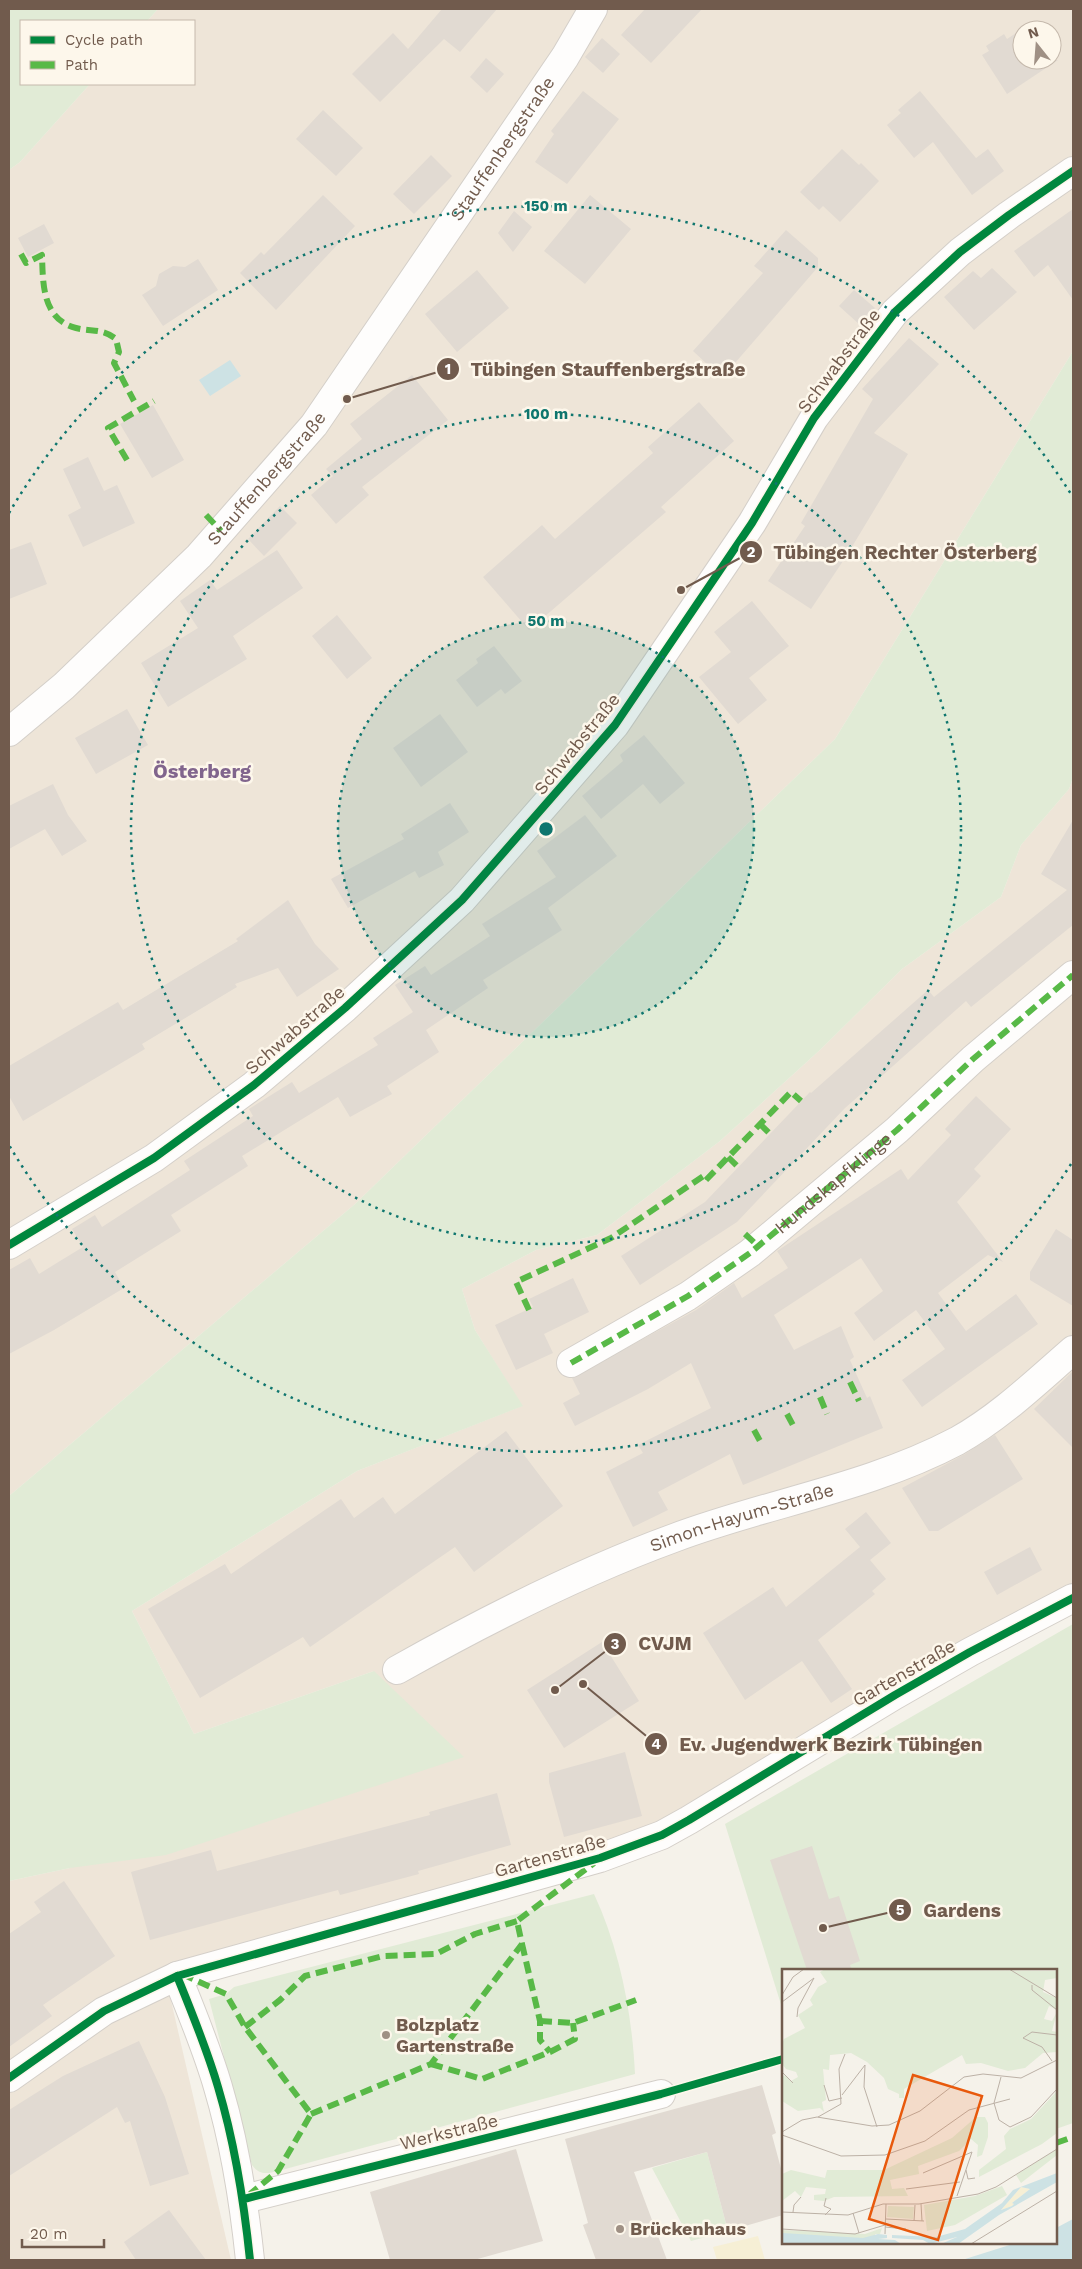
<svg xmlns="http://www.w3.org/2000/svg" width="1082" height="2269" viewBox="0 0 1082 2269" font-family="'Work Sans',sans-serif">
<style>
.residential{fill:#eee5d8;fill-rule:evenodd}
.green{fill:#e1ebd6}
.sand{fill:#f6efd5}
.water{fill:#cde2e4}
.building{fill:#e1dad2}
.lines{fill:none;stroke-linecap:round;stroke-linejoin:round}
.street-casing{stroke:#d4cfc9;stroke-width:30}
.street{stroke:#fefdfc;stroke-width:28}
.quiet{stroke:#58b947;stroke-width:6;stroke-dasharray:12 6;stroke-linecap:butt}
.cycleway-casing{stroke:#fdf7eb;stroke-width:11}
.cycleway{stroke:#00873e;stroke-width:8}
.ring{fill:none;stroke:#0f766e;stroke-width:2.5;stroke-dasharray:2.5 5}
.poi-dot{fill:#9f9084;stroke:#fdf7eb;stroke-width:2}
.labels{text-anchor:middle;stroke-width:5;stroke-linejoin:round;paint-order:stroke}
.street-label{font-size:18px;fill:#715b4d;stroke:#fdf7eb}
.poi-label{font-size:18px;font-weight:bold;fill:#715b4d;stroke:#fdf7eb;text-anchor:start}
.quarter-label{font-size:20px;font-weight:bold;fill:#81658d;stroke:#fdf7eb}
.inset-road{fill:none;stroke:#bcb1a6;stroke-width:1}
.view{fill:#e8590c;fill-opacity:0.15;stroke:#e8590c;stroke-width:2.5}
.inset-edge{fill:none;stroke:#715b4d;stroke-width:2.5}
.centre{fill:#0f766e;stroke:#fdf7eb;stroke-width:2.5}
.ring-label{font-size:15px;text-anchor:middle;font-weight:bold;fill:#0f766e;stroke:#fdf7eb;stroke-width:5;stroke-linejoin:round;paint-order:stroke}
.leader{fill:none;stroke:#715b4d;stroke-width:2}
.callout-dot{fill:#715b4d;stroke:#fdf7eb;stroke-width:2}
.mark-label{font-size:15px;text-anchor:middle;font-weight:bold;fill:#fff}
.callout-label{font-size:19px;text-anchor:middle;font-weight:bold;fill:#715b4d;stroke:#fdf7eb;stroke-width:5;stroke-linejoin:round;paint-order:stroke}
</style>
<rect width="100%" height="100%" fill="#f5f2ea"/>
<path class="residential" d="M158,9H1073V351L835,739L355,1204L9,1496V170L20,162L90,84H194V21H147ZM1022,30H1052V60H1022Z
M1073,778V1598L689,1820L166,1979L231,2260H9V1881L70,1868L374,1671L194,1734L132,1611L357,1471L522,1406L475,1330L462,1289L536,1250L597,1235L720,1141L821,1049L902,969L1001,897L1021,845L1069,789Z"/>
<path class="green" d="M9,9H158L147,21H21V84H90L20,162L9,170Z
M1073,351V778L1069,789L1021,845L1001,897L902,969L821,1049L720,1141L597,1235L536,1250L462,1289L475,1330L523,1406L357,1471L132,1611L194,1734L374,1671L464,1757L166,1855L70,1868L9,1881V1496L355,1204L835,739Z
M1073,1624V2123L1056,2129V1970H783V2011L725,1824Z
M594,1894C620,1950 632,2013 635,2074L278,2171C266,2174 259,2175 252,2165L209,1999L226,1994L234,1987Z
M707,2152L728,2231L691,2241L652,2168Z"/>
<path class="sand" d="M758,2236L765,2260H717L713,2247Z"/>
<path class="water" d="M230,360L241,376L210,396L199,380Z
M1073,2219V2260H962L1016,2243H1056V2228Z"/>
<path class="building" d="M442,9H497L460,52L444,39L380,102L352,74L393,33L408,49Z
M645,9H702L651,63L621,35Z
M1022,29V60H1058L1007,94L982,55L989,51L986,46L1004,34L1007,39Z
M602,38L620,54L603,73L585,57Z
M486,58L504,74L487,93L470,77Z
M583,91L619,119L567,184L535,162L554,134L551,131Z
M920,91L976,158L988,149L1004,171L972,195L933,142L914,158L887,125L901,113L898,110Z
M323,110L363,148L336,176L296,139Z
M842,149L859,165L861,163L879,181L840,222L823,206L819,210L800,192Z
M431,155L452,176L414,214L393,194Z
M323,195L355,226L276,310L240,273L261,252L264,255Z
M590,195L631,229L585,284L544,251Z
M1073,209V300L1048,265L1034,277L1014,251Z
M514,211L532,227L513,252L498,233Z
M44,224L54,243L28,257L18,238Z
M786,230L818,258V267L722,378L693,351L763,273L754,266Z
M198,259L218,290L163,326L142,295L156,286L159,274L173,266L185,267Z
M992,268L1017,292L974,330L944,297L973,271L981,278Z
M477,270L509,308L457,352L425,314Z
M854,290L875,308L860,325L839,306Z
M909,338L939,364L874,433L908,454L847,555L811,609L768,581L805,526L801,523L873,399L862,389Z
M412,375L448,420L362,487L369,495L336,524L311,495L333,476L326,469L362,439L350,424Z
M699,402L734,441L661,507L666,512L529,630L483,577L542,525L555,539L653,453L648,447Z
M153,405L184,460L152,478L120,424Z
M88,457L104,491L117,485L135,523L83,547L68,515L81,508L63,469Z
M280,506L297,523L264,556L248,539Z
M31,542L47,584L9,599V550Z
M277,550L303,588L233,636L247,659L168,707L141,663L198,628L180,601L210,580L217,590Z
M752,601L789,646L749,678L767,700L738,724L699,677L731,652L714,632Z
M337,615L372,658L347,679L312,636Z
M494,646L522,681L505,694L501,689L477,707L456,680L478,663L476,659Z
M127,709L148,745L96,774L75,738Z
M440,714L468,752L421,787L393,748Z
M644,735L685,783L660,804L643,784L601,819L582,796L623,761L620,755Z
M53,784L68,815L87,841L62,856L45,829L9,849V806Z
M450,803L469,832L438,852L444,865L419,878L415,871L348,908L331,879L404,839L401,834Z
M585,815L617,856L548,908L562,930L483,980L488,988L426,1030L439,1052L387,1086L392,1094L350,1117L338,1097L242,1156L248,1166L171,1215L181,1231L115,1272L124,1288L54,1330L9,1354V1270L30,1258L39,1274L60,1261L83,1247L72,1229L95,1215L102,1227L190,1170L184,1161L253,1116L249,1109L292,1082L299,1093L378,1045L373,1038L413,1012L395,985L425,966L431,975L490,936L482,924L556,877L537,851Z
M1073,820V925L971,1007L966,1001L884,1074L845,1108L737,1222L640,1285L621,1256L705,1202L810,1092L811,1093L928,990L934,997L1067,890L1041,874Z
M288,900L315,944L339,969L297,997L278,968L235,984L237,987L142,1044L145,1049L23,1121L9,1096V1066L118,1002L123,1010L238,941L236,939Z
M976,1096L1011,1129L974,1169L981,1176L957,1202L1003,1262L988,1255L938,1293L966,1331L1016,1294L1038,1324L922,1407L902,1380L945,1349L916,1310L874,1341L854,1313L883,1291L861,1258L774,1315L794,1350L841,1326L854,1357L850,1360L867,1398L870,1396L883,1428L743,1485L730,1454L658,1492L668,1510L633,1527L606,1472L643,1453L638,1445L711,1408L691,1363L648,1389L575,1426L563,1403L580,1394L572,1378L696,1310L734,1283L742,1298L788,1268L777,1251L901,1169L908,1180L951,1135L945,1129Z
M1056,1229L1073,1240V1306L1030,1280V1272Z
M573,1278L589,1312L544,1334L553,1353L516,1370L495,1325L533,1307L529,1299Z
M1073,1371V1448L1034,1409Z
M506,1431L563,1506L474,1572L455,1547L310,1647L303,1637L200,1698L148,1609L225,1564L231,1574L341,1499L354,1518L383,1497L395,1514Z
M995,1435L1023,1479L938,1531H929L902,1488L965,1454Z
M866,1512L891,1543L870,1560L886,1579L872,1591L875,1594L818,1640L852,1689L831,1703L802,1661L745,1700L703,1633L773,1587L786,1607L860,1547L845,1529Z
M1030,1547L1042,1570L997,1595L984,1572Z
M602,1642L639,1701L564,1748L527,1690Z
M625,1752L642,1816L564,1837L549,1782V1773Z
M497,1793L511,1845L418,1871L419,1874L340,1895L338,1890L150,1940L131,1872L211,1850L217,1871L430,1815L429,1812Z
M812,1846L829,1899L839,1896L860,1961L850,1965L852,1970H807L770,1860Z
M64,1881L115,1956L43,2005L52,2016L9,2047V1934L41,1912L34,1902Z
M139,2041L165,2097L189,2174L150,2186L130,2121L125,2123L117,2107L9,2176V2110L63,2076Z
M762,2085L776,2133L772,2135L783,2176V2215L728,2231L707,2152L634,2172L667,2260H596L583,2225L588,2223L565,2139Z
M516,2149L543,2241L474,2260H390L370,2192Z
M169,2210L206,2260H136L124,2242Z"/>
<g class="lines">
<g class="street-casing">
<g id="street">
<path id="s1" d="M9,732L64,686L199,556L314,425L565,57L593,9"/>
<path d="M9,1245L154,1158L254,1085L345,1008L462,900L615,725L752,523L814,418L895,312L960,252L1009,215L1073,171"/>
<path d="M571,1363L688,1296L750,1253L897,1130L973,1059L1073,975"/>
<path id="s2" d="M397,1670C486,1620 578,1573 674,1538C767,1503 868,1488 957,1441C1000,1417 1036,1382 1073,1350"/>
<path d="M177,1976C192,2013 207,2049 218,2087C235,2144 244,2202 250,2260"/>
<path d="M9,2078L104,2011L177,1976L600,1858L662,1835L689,1820L895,1695L970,1652L1073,1598"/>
<path d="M244,2199L661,2094"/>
</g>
</g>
<use href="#street" class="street"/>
<g class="quiet">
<path d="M21,254L26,263L42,255C43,284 42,319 76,328C92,332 102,328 116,339L119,352L114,363L134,401"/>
<path d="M127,460L108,428L154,401"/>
<path d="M206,515L221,531"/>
<path d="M760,1124L770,1134"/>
<path d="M728,1157L738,1167"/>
<path d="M706,1180L791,1092L801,1101"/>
<path d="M745,1234L758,1246"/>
<path d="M529,1310L516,1282L611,1238L705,1175L708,1178"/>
<path id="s3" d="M571,1363L688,1296L750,1253L897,1130L973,1059L1073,975"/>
<path d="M850,1382L859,1401"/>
<path d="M820,1397L827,1414"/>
<path d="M787,1414L794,1427"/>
<path d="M754,1430L760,1441"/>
<path d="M522,1944L540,2021V2040L550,2052"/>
<path d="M182,1974L226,1994L245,2027L311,2114L278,2171L250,2194"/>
<path d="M540,2021L573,2023L636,2000"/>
<path d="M245,2027L280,2000L305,1976L383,1956L436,1954L475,1934L517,1921"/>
<path d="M431,2064L482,2079L550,2052L575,2039L573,2023"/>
<path d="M311,2114L431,2064L522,1944L517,1921L594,1863"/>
<path d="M1056,2143L1073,2137"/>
</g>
<g class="cycleway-casing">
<path id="cycleway" d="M9,1245L154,1158L254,1085L345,1008L462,900L615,725L752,523L814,418L895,312L960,252L1009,215L1073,171
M177,1976C192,2013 207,2049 218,2087C235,2144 244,2202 250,2260
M9,2078L104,2011L177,1976L600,1858L662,1835L689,1820L895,1695L970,1652L1073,1598
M244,2199L661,2094L783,2059"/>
</g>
<use href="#cycleway" class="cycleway"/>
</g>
<circle cx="546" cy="829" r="208" fill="#0f766e" fill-opacity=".12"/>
<g class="ring">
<circle cx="546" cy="829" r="208"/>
<circle cx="546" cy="829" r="415"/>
<path d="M1071 1164A623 623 0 0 1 9 1145M9 513A623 623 0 0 1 1071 494"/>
</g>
<g class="poi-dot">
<circle cx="386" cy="2035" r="5"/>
<circle cx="620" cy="2229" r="5"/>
</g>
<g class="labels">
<g class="street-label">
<text dy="6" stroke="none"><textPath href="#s1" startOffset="768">Stauffenbergstraße</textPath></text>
<text transform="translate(839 361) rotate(-53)" y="6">Schwabstraße</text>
<text dy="6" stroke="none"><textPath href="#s1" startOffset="362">Stauffenbergstraße</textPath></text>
<text transform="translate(577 744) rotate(-51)" y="6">Schwabstraße</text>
<text transform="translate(295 1030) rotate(-41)" y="6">Schwabstraße</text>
<text dy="6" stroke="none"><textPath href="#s3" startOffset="319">Hundskapfklinge</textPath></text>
<text dy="6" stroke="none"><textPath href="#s2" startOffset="378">Simon-Hayum-Straße</textPath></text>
<text transform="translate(904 1673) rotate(-30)" y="6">Gartenstraße</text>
<text transform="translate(550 1856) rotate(-16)" y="6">Gartenstraße</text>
<text transform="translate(449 2132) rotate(-14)" y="6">Werkstraße</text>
</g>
<g class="poi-label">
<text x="396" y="2031">Bolzplatz<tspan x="396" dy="21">Gartenstraße</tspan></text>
<text x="630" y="2235">Brückenhaus</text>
</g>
<g class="quarter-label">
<text x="202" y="778">Österberg</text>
</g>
</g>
<g transform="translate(782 1969)">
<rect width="275" height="275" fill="#f5f2ea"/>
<path d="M43,0L275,2V9L263,11L261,23L275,29V41L267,37L262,50L270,52L275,43L270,62L275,63V83L261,84L243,99L226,102L199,94L184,95L180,86L122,120V129H117V125L106,120L102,109L85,93L69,84L48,86L47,101L41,100L44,131L40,133L42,143L38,139L16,142L0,132V108L3,106L9,112L16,108L14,103L4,100L0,95V75L2,70L23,59L16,46L31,36L28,31L36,18L45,13L38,3ZM275,122V164L260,175L197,208V201L224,180L222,167L228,160L249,150ZM194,148H203L206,154V168L200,186L195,188L196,176L189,170L177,182L136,197L137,205L108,211L110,220L122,219L126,227L52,228L42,232L32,231V226L43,225L44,220L24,218L19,228L13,222L0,232V205L9,201L43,209L45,201H102L170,169ZM275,180V186L239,214L234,206ZM220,217L225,226L173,256L145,262L142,236L193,227ZM106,237L132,238L131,250L105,248ZM100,259L98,265H93V275H0V261L83,265Z" fill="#e1ebd6"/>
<path d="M239,218L248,220L230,234L233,235L230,237L219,241Z" fill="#f6efd5"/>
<path d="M275,204V213L217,246L176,275H159L175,268L148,275L141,271L110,269V266L154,268L183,260L220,234L231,221ZM239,218L248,220L230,234L232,235L230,237L219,241ZM0,264L81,269L96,265L105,266V269L96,270L113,271L119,275H0Z" fill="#cde2e4" fill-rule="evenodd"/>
<path class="inset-road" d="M227,0L275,29M250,16V21L275,41M0,26L11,8L22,0M0,33L32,9L16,39L15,48M241,69L260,78L270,92M241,69L250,63L275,66M83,96L82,118L95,158M0,103L11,114M219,108L212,134L217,151L228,158L249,148L275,120M42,116L47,132L60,129M60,126L83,96M36,148L59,135L57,100L63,85M0,163L20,151L35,148L90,157L107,156L138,142L182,108L201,105L239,109L275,91M0,166L59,187L103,186L143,172L187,141L228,130M184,201L186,210L193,209M141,204L190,183L175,227M124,220L178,213M139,235L140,252M0,243L66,246L101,235H137L196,225L214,218L275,180M11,243L12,236L19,228M71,244L77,264M43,246L49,240L42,237L44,229M104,250L142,252M132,252L133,236M103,258L124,260M0,260L73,265L103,256M103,265L104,235M189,275L275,222"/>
<path class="view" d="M131,106L200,127L156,271L87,250Z"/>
<rect width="275" height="275" class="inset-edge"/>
</g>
<circle cx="546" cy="829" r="8" class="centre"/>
<g class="ring-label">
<text x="546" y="211">150 m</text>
<text x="546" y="419">100 m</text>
<text x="546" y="626">50 m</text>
</g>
<path class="leader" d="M347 399L448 369M681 590L751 552M555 1690L615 1644M583 1684L656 1744M823 1928L900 1910"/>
<g class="callout-dot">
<circle cx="347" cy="399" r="5"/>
<circle cx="681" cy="590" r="5"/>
<circle cx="555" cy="1690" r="5"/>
<circle cx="583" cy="1684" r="5"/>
<circle cx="823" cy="1928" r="5"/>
<circle cx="448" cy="369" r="12"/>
<circle cx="751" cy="552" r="12"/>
<circle cx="615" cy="1644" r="12"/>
<circle cx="656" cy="1744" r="12"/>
<circle cx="900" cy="1910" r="12"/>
</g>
<g class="mark-label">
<text x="448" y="374">1</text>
<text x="751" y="557">2</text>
<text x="615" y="1649">3</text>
<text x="656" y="1749">4</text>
<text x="900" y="1915">5</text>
</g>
<g class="callout-label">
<text x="608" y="376">Tübingen Stauffenbergstraße</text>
<text x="905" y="559">Tübingen Rechter Österberg</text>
<text x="665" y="1650">CVJM</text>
<text x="831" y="1751">Ev. Jugendwerk Bezirk Tübingen</text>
<text x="962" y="1917">Gardens</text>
</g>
<rect width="1082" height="2269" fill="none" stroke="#715b4d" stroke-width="20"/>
<rect x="20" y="20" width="175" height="65" fill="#fdf7eb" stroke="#c5b9ac"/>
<rect x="30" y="36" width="25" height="8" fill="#00873e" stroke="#c5b9ac"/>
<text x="65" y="45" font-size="15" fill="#715b4d">Cycle path</text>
<rect x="30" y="61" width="25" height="8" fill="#58b947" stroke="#c5b9ac"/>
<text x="65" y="70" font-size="15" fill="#715b4d">Path</text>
<g transform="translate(1037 45) rotate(343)"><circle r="24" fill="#fdf7eb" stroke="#c5b9ac"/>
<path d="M0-4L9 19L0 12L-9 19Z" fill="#9f9084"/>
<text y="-8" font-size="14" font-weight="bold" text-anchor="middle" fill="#715b4d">N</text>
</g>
<path d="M22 2239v8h82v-8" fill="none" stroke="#715b4d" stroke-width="2.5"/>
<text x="30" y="2239" font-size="15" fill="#715b4d" stroke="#fdf7eb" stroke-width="4" paint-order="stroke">20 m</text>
</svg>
